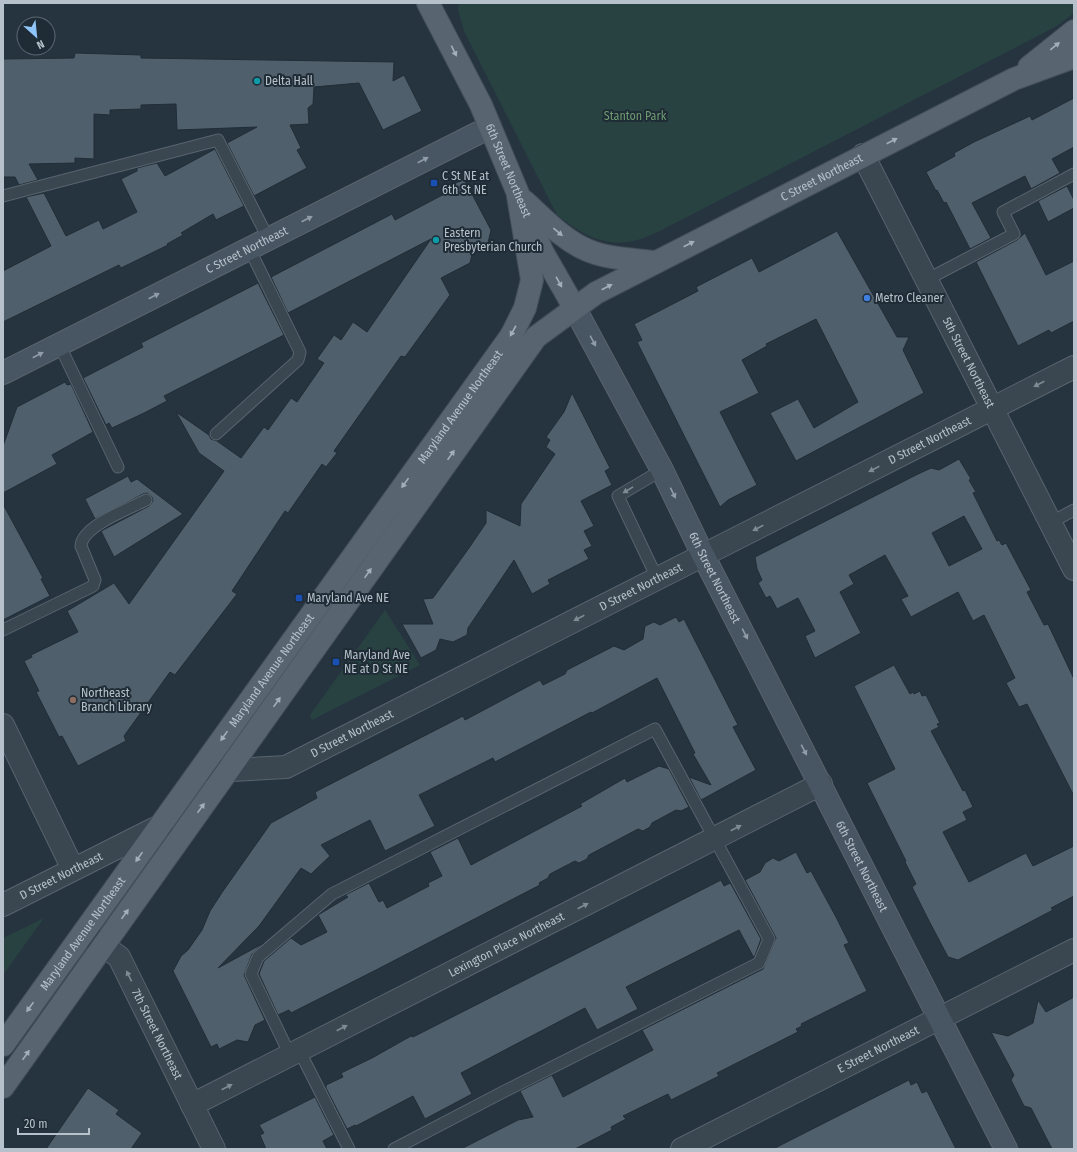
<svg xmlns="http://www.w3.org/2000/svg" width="1077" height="1152" viewBox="0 0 1077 1152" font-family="'Fira Sans Condensed',sans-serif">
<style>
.green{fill:#284141}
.building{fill:#4f5f6b;stroke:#212d37;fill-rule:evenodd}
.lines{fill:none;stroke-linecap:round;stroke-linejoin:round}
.lane-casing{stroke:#58646e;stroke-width:13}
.street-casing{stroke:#58646e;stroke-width:24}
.secondary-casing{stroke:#58646e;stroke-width:24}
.primary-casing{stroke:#434f59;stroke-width:24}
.lane{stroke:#3a4650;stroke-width:11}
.street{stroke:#3a4650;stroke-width:22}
.secondary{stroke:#485663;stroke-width:22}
.primary{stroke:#586570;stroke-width:22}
.oneway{fill:#a3afb9}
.oneway2{fill:#909ca7}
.oneway3{fill:#7e8a94}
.culture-dot{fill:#0f9aa8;stroke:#1f2b35;stroke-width:1.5}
.transit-dot{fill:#1a4fb4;stroke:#1f2b35;stroke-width:1.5}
.shop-dot{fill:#3f7fe0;stroke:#1f2b35;stroke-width:1.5}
.education-dot{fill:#8d6e63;stroke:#1f2b35;stroke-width:1.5}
.labels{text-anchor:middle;stroke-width:4;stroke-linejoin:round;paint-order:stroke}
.poi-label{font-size:12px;fill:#b6c1cb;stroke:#1f2b35;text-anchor:start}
.park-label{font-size:12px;fill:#6e9b72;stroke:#1f2b35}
.street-label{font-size:12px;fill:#b6c1cb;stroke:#1f2b35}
</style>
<rect width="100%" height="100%" fill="#263440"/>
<path class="green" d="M459,3H1074V13L1057,26L658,232C648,236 638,241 628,242C600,246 578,231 557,215L464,31L458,10Z
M385,610L420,665L312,720L310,715Z
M44,918L3,975V938Z"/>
<path class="building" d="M75,53L141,55V58L394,62L393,81L404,75L422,111L383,130L359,83L314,87L313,104L308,108L309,124L290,125L301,148L297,150L307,168L254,196L227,143L257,127L177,130L176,104L141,105V109L110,110V115L94,114V159L75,158V163L29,164L38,180L19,185L15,177H3V59L74,58Z
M1074,98V147L1052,159L1060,173L1031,189L1025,176L972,203L991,238L970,249L946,202L944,203L937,190L936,191L926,172L955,156L954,153L974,142L1030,116L1032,120Z
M215,149L244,206L216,220L213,214L181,233L183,235L167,244L168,245L121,268L119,265L3,322V271L51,246L26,197L44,193L66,236L99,220L103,229L137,212L121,179L137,171V168L157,163L165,176Z
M464,179L491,230L488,243L473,251L470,263L441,278L450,295L405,357L401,356L389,373L334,451L337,453L326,467L322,464L288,513L285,511L232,591L237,594L175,675L170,672L124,736L126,741L78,766L62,736L59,737L36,692L39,691L24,661L32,657L31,655L78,632L67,611L114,583L129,604L224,471L199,453L176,412L209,435L211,439L217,441L241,458L264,427L268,430L291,398L297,402L324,363L317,359L334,335L341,340L353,322L367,332L431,239L288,313L271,277L392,214L395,220L450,191L448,187Z
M1067,186L1074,200V208L1048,222L1038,201Z
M837,231L897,337H909L903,350L924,393L796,461L770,413L798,399L814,428L858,402L816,319L766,344L767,346L742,360L759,393L720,412L757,485L728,500L720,507L637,342L642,340L634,324L698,291L696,287L752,258L759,272Z
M1025,233L1046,275L1074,261V321L1051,333L1049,330L1018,346L976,262L1017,240Z
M258,283L284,335L164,396L167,401L144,413L112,428L109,423L106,425L83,378L143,347L141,343Z
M65,382L67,385L71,384L93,432L52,455L57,464L3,493V446L17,407Z
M572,393L610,468L605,471L612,485L581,501L594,526L584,531L592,546L584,550L589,559L548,580L550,584L532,594L514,560L468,628L467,635L453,642L440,639L436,650L421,658L402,624H433L423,599L433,598L469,548L486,523V510L520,526L521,504L555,454L546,447L550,440L546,437L564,412Z
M959,459L971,479L969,480L976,492L973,493L997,541L999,540L1002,545L1006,543L1031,590L1027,592L1044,625L1048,624L1074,679V796L1027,704L1019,707L1006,683L1015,678L984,615L973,621L958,592L911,617L901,599L908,596L885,555L849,575L854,584L840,592L861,633L815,658L805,636L815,631L798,598L777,609L770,596L766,598L758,583L762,580L757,569L755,557L916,475L931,468L939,470ZM964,516L982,549L949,566L932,533Z
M128,476L131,482L137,479L183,514L114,557L101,531L149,506L153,501L152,497L147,493L143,494L95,519L85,499Z
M3,504L43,578L41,579L50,596L3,620Z
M676,617L679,622L684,619L738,725L733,727L756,770L701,800L689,777L711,785L693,754L695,753L657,678L592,713L591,712L495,762L493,758L419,795L435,826L385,851L370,820L321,845L330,856L311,874L301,868L259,926L218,968L264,943L252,954L244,975L265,1020L255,1025L248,1042L237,1040L219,1049L217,1044L211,1047L173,971L181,956L188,950L202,930L210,911L223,891L271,823L317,798L315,792L463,716L465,720L540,680L543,685L565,674L567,670L614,646L624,650L643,639L645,626L654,622L660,625Z
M894,665L910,694L913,692L914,694L920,691L922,696L926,695L940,723L937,724L939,727L931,731L963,791L965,790L973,807L963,812L967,820L943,832L969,882L1026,853L1033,866L1074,846V896L1051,908L1053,910L958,960L948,957L927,917L912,887L916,884L905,862L906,861L867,783L895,769L854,686Z
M659,766L669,769L689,807L681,811L676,810L652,823L650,827L643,831L638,829L589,855L587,859L579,863L575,861L550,874L548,878L539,883L540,885L376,970L291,1013L289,1010L278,1015L259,974L264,961L291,938L301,945L327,932L318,915L348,897L345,895L369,883L379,902L383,900L387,908L429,886L428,883L442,876L430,852L458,838L471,865L582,806L580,804L625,778L627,782Z
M796,852L807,873L811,871L836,917L849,943L844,945L867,991L801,1024L802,1026L796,1029L798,1032L717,1073L719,1076L671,1100L668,1094L623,1116L626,1119L611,1127L612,1130L575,1149H461L518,1120L533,1117L520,1091L552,1075L563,1097L653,1050L642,1030L763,969L776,938L745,880L760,872L765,863L773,858L779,861Z
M721,880L724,886L730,883L732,886L761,939L754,958L739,930L626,987L638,1009L597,1030L585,1008L461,1073L472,1094L425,1119L413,1096L356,1126L355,1125L347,1129L326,1088V1085L343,1077L341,1073L372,1058L411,1036L413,1037L470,1008Z
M1074,997V1149H1052L1031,1108L1024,1106L1011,1080L1014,1075L991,1032L1008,1036L1033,1023L1038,1000L1046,1012Z
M909,1080L911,1085L917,1082L922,1093L927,1091L956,1149H773Z
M88,1088L119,1110L116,1114L142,1133L131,1149H46Z
M315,1097L334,1135L323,1141L327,1149H266L260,1135L264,1133L259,1125Z"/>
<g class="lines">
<g class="lane-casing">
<path id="lane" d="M3,196L218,140L268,238
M926,280L1014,234L1003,212L1074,174
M59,344L118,467
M216,434L298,360L300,352L249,248
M1050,523L1074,510
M657,578L618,496L662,470
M3,630L93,586L95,580L81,546C82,526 129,509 146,500
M299,1050L349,1149
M290,1055L251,974L258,957L332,894L655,729L769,939L759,963L503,1092L394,1149"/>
</g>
<g class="street-casing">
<g id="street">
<path id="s1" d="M863,155L1074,569"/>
<path d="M3,725L73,869"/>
<path id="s2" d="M213,771L286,767L1074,367"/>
<path id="s3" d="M3,905L162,825"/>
<path id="s4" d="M84,932L119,957L214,1149"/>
<path id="s5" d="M192,1105L821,784"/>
<path id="s6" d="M682,1149L1074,950"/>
</g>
</g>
<g class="secondary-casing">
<g id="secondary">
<path id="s7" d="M574,307L662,470L703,555L1006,1149"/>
<path id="s8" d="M3,373L490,127"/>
</g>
</g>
<g class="primary-casing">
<g id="primary">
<path id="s9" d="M428,3L481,105L542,251L574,307"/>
<path d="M1029,67L1074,31"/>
<path d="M524,201C543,218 563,240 587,250C607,259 632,259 654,262"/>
<path id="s10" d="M3,1045L511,336L525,308L532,280L518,196"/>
<path id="s11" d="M3,1087L536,337L596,293L1014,79L1074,57"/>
</g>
</g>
<use href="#lane" class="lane"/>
<use href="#street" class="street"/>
<use href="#secondary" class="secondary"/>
<use href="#primary" class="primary"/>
</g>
<defs><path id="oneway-solid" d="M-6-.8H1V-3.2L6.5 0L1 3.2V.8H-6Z"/></defs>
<g class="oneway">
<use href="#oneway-solid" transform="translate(1055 46) rotate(-39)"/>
<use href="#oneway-solid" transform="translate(454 51) rotate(64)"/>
<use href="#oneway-solid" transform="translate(892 141) rotate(-27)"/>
<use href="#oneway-solid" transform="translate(558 232) rotate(40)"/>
<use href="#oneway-solid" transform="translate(689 244) rotate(-27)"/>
<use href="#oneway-solid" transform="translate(559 282) rotate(61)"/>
<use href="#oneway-solid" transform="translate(607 287) rotate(-28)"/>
<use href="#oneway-solid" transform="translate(513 331) rotate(119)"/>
<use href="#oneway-solid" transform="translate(451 455) rotate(-55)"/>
<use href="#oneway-solid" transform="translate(405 483) rotate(126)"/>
<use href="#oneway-solid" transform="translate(368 573) rotate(-55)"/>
<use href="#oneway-solid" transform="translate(277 702) rotate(-55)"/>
<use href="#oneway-solid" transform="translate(224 736) rotate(125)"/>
<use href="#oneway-solid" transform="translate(201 808) rotate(-54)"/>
<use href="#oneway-solid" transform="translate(139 857) rotate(125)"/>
<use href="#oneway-solid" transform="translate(125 914) rotate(-54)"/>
<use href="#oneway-solid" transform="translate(30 1007) rotate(126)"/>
<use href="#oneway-solid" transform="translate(26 1055) rotate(-55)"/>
</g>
<g class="oneway2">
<use href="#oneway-solid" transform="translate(423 160) rotate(-27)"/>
<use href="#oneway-solid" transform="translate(307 219) rotate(-27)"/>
<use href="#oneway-solid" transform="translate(154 296) rotate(-27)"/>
<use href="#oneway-solid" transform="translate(593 341) rotate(62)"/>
<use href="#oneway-solid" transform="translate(38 355) rotate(-27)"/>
<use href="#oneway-solid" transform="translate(673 493) rotate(64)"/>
<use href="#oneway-solid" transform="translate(745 634) rotate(63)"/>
<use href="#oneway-solid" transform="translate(804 750) rotate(63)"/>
</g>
<g class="oneway3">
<use href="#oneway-solid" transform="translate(1039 384) rotate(153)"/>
<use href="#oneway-solid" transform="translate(874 469) rotate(153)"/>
<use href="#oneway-solid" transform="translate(628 490) rotate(149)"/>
<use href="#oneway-solid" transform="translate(758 528) rotate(153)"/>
<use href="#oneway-solid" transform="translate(579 618) rotate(153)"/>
<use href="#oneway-solid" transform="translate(736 828) rotate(-27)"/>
<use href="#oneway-solid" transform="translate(583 906) rotate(-27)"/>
<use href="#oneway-solid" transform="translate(129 976) rotate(-116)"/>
<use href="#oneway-solid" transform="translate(342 1028) rotate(-27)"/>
<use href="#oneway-solid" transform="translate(227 1087) rotate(-27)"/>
</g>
<g class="culture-dot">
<circle cx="257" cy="81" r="4"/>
<circle cx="436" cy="240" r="4"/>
</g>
<g class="transit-dot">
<rect x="430" y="179" width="8" height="8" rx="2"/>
<rect x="295" y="594" width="8" height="8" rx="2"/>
<rect x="332" y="658" width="8" height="8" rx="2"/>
</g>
<circle class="shop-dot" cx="867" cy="298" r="4"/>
<circle class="education-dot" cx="73" cy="700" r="4"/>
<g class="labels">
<g class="poi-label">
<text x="265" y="85">Delta Hall</text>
<text x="442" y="180">C St NE at<tspan x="442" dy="14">6th St NE</tspan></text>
<text x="444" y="237">Eastern<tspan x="444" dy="14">Presbyterian Church</tspan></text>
<text x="875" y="302">Metro Cleaner</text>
<text x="307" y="602">Maryland Ave NE</text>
<text x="344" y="659">Maryland Ave<tspan x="344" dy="14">NE at D St NE</tspan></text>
<text x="81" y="697">Northeast<tspan x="81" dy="14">Branch Library</tspan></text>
</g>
<g class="park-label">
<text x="635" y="120">Stanton Park</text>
</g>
<g class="street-label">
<text dy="4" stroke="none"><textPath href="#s9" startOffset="186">6th Street Northeast</textPath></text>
<text dy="4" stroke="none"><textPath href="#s11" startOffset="1248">C Street Northeast</textPath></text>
<text dy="4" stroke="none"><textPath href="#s8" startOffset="273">C Street Northeast</textPath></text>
<text dy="4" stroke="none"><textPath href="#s1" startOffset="233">5th Street Northeast</textPath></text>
<text dy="4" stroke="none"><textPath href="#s10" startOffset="785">Maryland Avenue Northeast</textPath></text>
<text dy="4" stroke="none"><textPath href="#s2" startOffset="795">D Street Northeast</textPath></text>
<text dy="4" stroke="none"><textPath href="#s7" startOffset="305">6th Street Northeast</textPath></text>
<text dy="4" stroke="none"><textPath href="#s2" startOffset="471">D Street Northeast</textPath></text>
<text dy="4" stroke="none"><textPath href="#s10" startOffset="461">Maryland Avenue Northeast</textPath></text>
<text dy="4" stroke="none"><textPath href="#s2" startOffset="147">D Street Northeast</textPath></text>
<text dy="4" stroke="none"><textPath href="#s7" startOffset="629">6th Street Northeast</textPath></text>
<text dy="4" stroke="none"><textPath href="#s3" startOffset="65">D Street Northeast</textPath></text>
<text dy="4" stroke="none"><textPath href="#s10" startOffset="137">Maryland Avenue Northeast</textPath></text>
<text dy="4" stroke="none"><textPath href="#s5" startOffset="353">Lexington Place Northeast</textPath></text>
<text dy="4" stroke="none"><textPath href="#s4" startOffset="129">7th Street Northeast</textPath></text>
<text dy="4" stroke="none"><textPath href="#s6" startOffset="220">E Street Northeast</textPath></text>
</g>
</g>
<rect width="1077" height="1152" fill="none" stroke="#b6c1cb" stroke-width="8"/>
<g transform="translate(36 36) rotate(153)"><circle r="19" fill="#1f2b35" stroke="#5b6771"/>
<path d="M0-3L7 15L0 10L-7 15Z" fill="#8ec4f8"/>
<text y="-6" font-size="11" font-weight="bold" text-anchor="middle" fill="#b6c1cb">N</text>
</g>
<path d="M18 1128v6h71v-6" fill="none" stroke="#b6c1cb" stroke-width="2"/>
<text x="24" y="1128" font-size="12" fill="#b6c1cb" stroke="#1f2b35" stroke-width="3" paint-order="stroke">20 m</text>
</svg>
